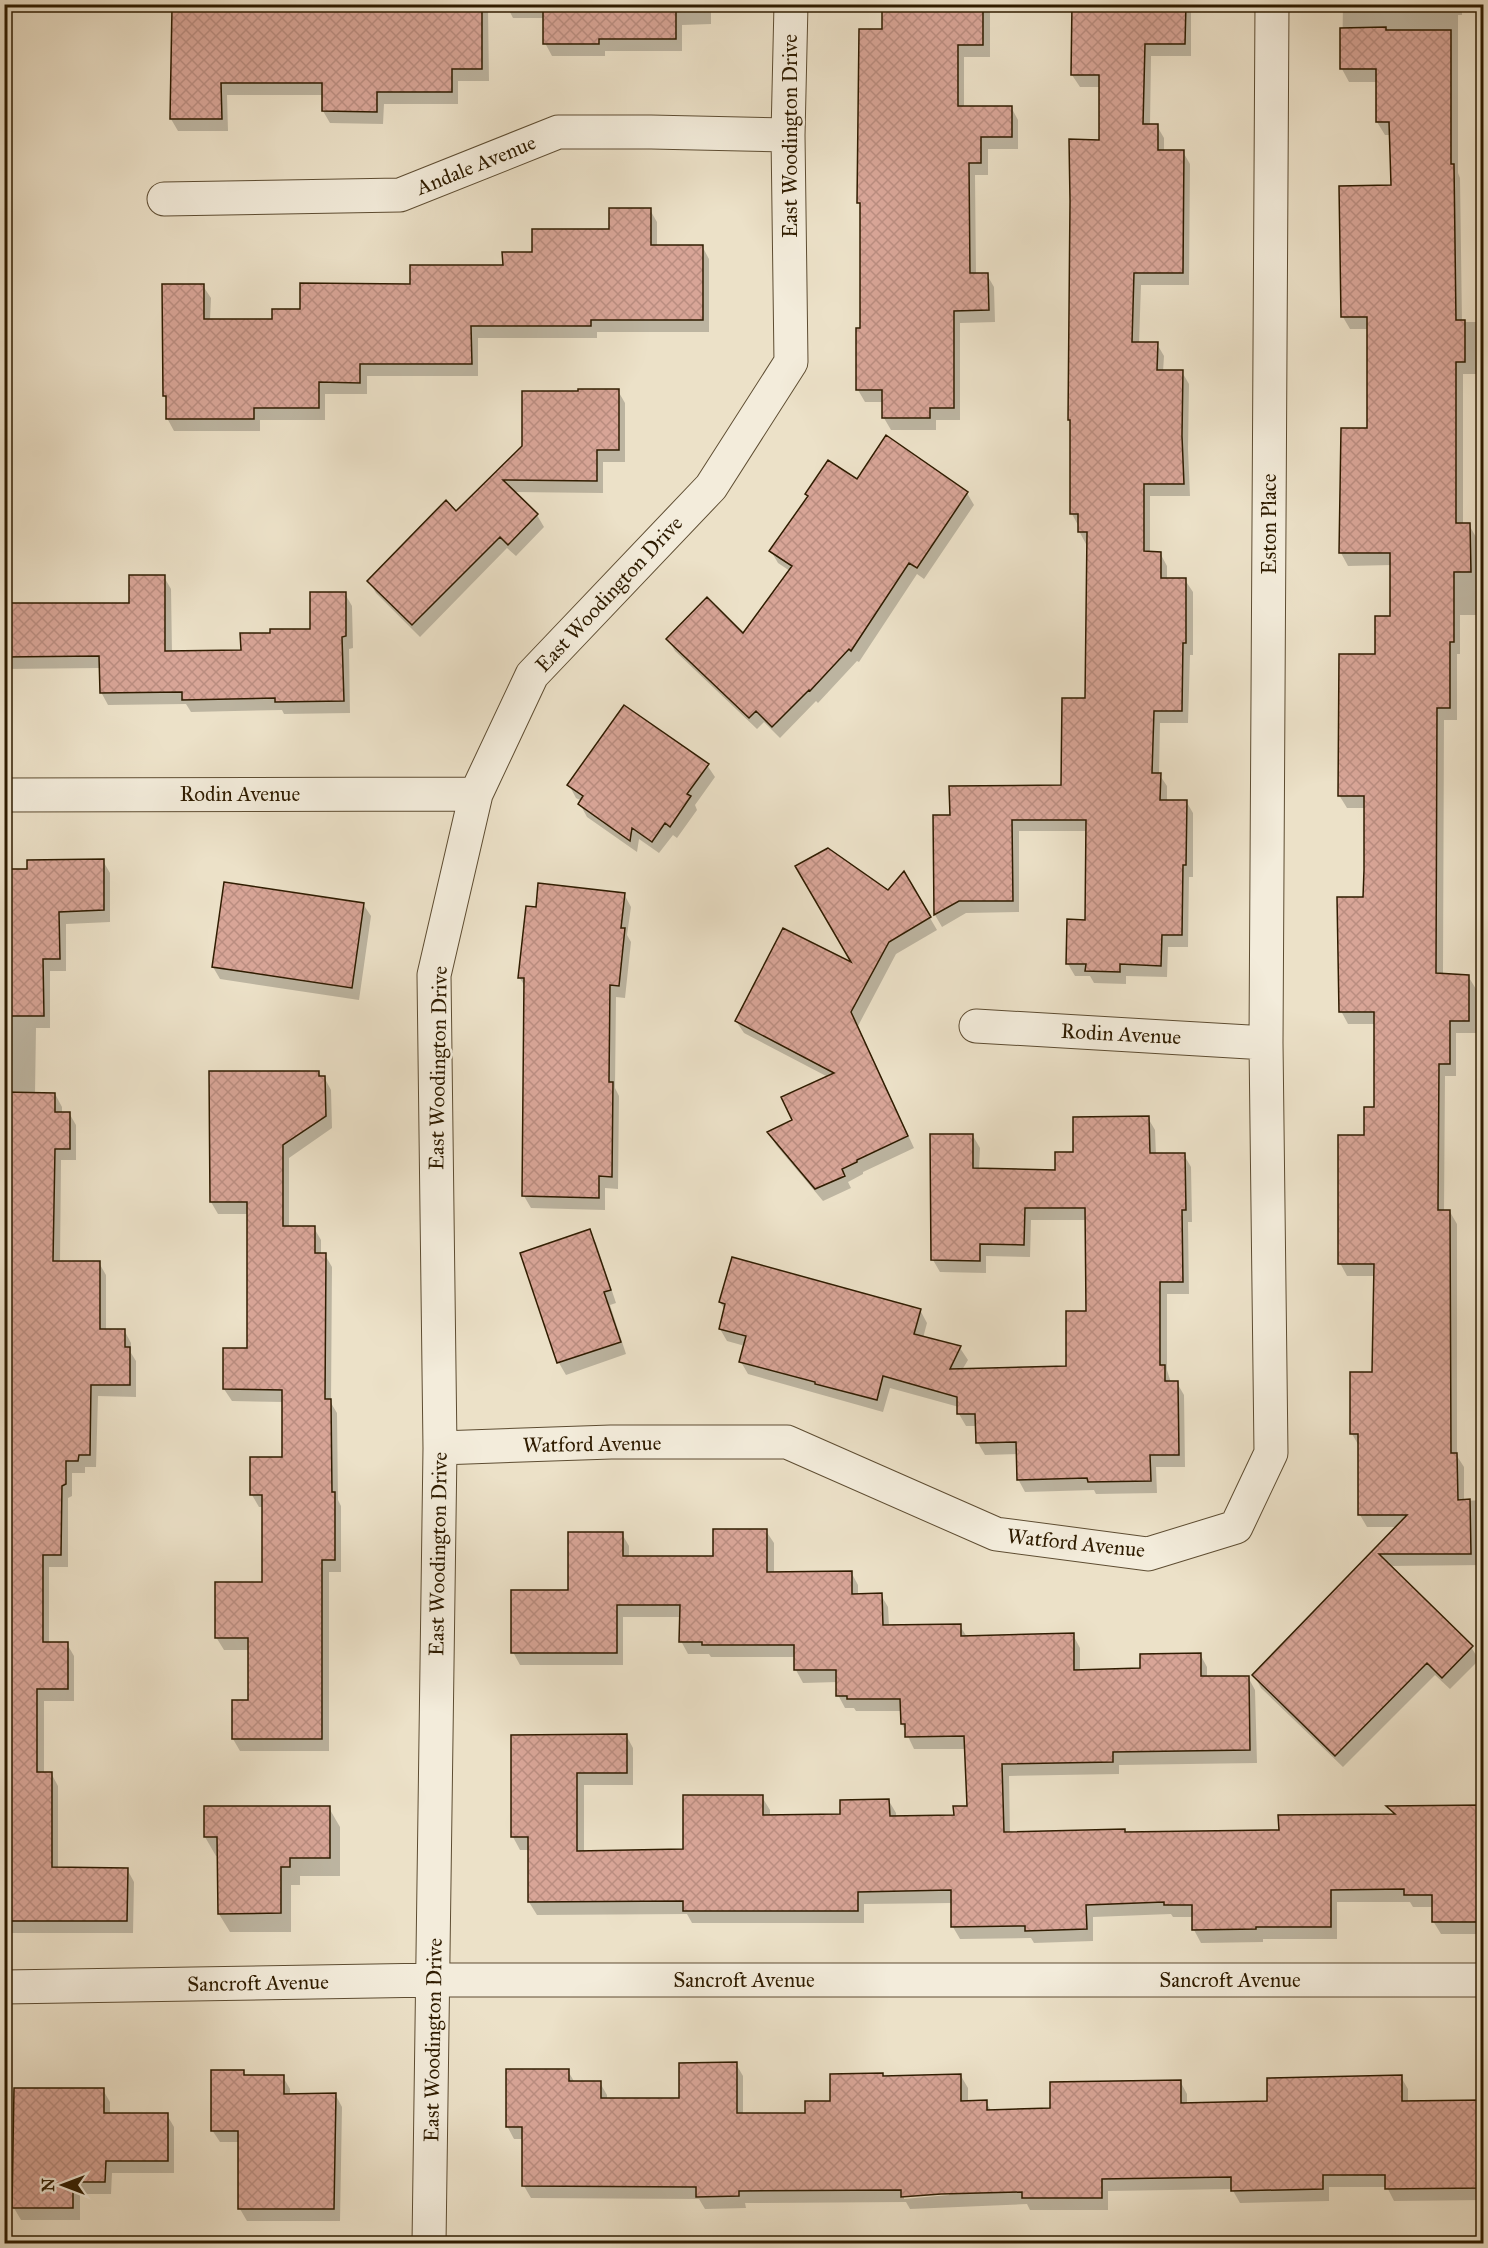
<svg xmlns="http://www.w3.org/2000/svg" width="1488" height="2248" viewBox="0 0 1488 2248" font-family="'IM FELL Great Primer',serif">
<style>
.shadow{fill:#0003;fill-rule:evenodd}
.building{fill:url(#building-cross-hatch);stroke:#2f1c00;stroke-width:1.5}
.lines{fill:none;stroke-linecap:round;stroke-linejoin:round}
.street-casing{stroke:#5e4d32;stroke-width:35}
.street{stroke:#f3ecdb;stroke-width:33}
.labels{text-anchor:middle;stroke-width:5;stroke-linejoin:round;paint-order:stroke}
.street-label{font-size:21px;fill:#2f1c00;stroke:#f3ecdb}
</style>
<defs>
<pattern id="building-cross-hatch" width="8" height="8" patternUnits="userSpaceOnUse" patternTransform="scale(1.5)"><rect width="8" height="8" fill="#d8a597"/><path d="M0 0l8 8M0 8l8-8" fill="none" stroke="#ba8d80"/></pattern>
</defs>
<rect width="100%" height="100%" fill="#ece1c8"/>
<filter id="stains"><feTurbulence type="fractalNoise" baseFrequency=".00333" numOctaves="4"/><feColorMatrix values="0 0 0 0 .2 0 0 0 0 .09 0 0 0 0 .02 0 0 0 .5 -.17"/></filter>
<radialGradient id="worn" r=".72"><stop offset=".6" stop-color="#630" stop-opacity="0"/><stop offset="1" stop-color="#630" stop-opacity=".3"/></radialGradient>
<path class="shadow" d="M285,4H485L488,9L489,81H458V104H384L383,124L330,123L323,111V95H227L228,131H178L171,119L285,9Z
M506,4H711V24L682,25V51H605V56H552L545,43V18H513Z
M884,4H990V57H964V107H1011L1018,120V149H988V175H975L976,275H987L994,287L995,322L960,323V420H936V430H891L884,418V402H865L858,390L862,329V207L859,202L884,30Z
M1074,4H1191V56H1151L1150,125L1157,126L1164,138V152H1183L1190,164L1189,285H1141L1139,344H1157L1164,356L1163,372H1182L1189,384L1188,449L1190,496H1150V553H1160L1167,566V580H1185L1193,592V655H1190L1188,723H1160L1159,774L1167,786V801H1186L1193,813V877H1189L1188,947H1168L1167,977L1126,976V984L1094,983L1090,976H1075L1068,964L1086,921L1088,831H1019V912L966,913L942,927L935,915L934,816H952L1062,787L1086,700L1088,544H1086L1079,531V527L1072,514V424L1069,420L1100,142V87H1080L1072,75Z
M1343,4H1462V15H1458V173L1460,178L1462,322H1484V374H1463V525H1469L1476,537L1477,615H1460V654H1457V720H1444L1443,975L1468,976L1476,989V1033H1456V1076H1445L1444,1212H1450L1457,1224V1456L1464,1467V1501L1484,1500V1565L1389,1566L1471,1647L1479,1660L1450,1689L1435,1675L1343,1767L1261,1688L1254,1675L1397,1527H1367L1360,1515L1359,1446L1352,1434L1374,1374L1376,1276H1347L1340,1263L1366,1137L1376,1109V1024H1348L1341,1011L1365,898L1366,808H1347L1339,795L1377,655L1392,617V565L1348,566L1341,553L1369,429V329H1350L1343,317L1393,186L1391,135H1385L1377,122V82H1349L1342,69Z
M4,45L6,47L4,96Z
M650,210L657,222V246H702L709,259V332H597V338H478V376H367V394H325V420H260V431H174L167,418V400L164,395L203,286L211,298L210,321H274L301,310L504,266L533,253L610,230Z
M618,391L625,403V462H603V493L513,492L537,515L544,527L516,556L507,548L420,637L376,593L369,581Z
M857,481L967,493L974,505L924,579L917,574L859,662L857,661L818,703L816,701L780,738L764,722L757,729L675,651L668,639L743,636L790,571L778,563L771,551L809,498L806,494Z
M164,577L171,589L172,653L242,652L272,634L312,630L345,594L352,606L353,648L349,649L350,713L284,714L282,710L191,712L186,704L108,705L101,692V668L4,669V605L130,604Z
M707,765L715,777L695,805L697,810L677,838L673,835L659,853L639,839L637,852L587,817L580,804L582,801L576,798L569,785Z
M103,861L110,873V922L66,924V971H50V1028H36L35,1094H55L62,1107V1113H69L76,1125V1160H61L60,1263H99L106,1275V1330H124L131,1343V1353L136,1361V1397L98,1396L96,1467H85V1473H72V1496L68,1498V1567H49V1644H67L74,1656V1701H44V1773H51L58,1786V1868L127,1869L134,1882L133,1933H11L4,1921L12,1464H4V871H29Z
M904,873L937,930L896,954L858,1026L914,1148L863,1172V1174L848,1182L851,1188L823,1201L776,1145L769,1133L794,1121L828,1077L744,1033L736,1021L855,966L888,892Z
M624,894L631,907L627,935L631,942L625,998L616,997L615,1088L619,1096L618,1189L605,1188V1210L531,1208L524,1196L526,988L519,977L537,909Z
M363,904L371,916L359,1000L220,979L213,967Z
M318,1072L321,1077H324L331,1090L332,1128L289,1158V1228H314L321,1240V1255H325L332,1267L331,1403L337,1413L338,1500L341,1506V1572H329V1751H240L233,1739L250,1701V1650H224L216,1637L264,1584V1507H259L252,1495L284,1459V1402L232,1401L224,1389L248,1350V1214H218L211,1202Z
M1148,1118L1155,1130L1156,1155H1184L1191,1167L1192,1222H1188L1189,1294H1167V1370L1171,1383H1177L1184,1395L1185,1467H1156L1157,1493L1096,1494L1094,1490L1025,1492L1018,1479V1454L985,1455L978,1443L977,1426H966L959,1414V1407L890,1388L883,1412L748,1374L741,1362L745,1346L727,1341L720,1329L725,1310L720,1302L920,1310L927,1323L923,1338L960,1348L968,1360L962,1370L1068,1368L1087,1313L1086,1220H1031L1030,1257L986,1256V1273L940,1272L933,1260L973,1136L980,1148L979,1169L1056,1171L1074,1153Z
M589,1231L596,1243L616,1303L610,1305L626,1354L566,1375L559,1363L522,1254Z
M766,1531L774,1543V1574L851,1572L858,1585V1595H881L888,1607L889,1626H960L967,1637L1073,1635L1080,1648V1672L1142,1670L1200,1654L1207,1667V1677H1248L1255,1690L1257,1763L1119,1765V1774L1009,1776L1010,1834L1280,1831L1394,1815L1389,1807L1484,1806V1934H1441L1433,1921V1907H1413L1410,1902H1337V1939H1263V1942L1201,1943L1194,1930V1917H1173L1171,1914L1093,1917V1941L1034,1943L1031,1938L960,1939L953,1927V1903L864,1904V1923H692L687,1914L537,1915L529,1902V1850H520L513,1837V1737L626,1735L633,1748V1785H584V1853L685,1851L762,1797L770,1810V1817L842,1816L889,1801L896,1813V1818L956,1817L969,1807L966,1749H914L902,1724V1711H856L854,1708H845L838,1695V1682L803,1683L796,1670L795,1657H711L709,1654H688L681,1641V1617H623V1665H520L513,1652L622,1534L629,1546V1558L714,1557Z
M329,1808L340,1827V1876H300V1885H291V1932H230L219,1914V1856H216L205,1837Z
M736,2064L743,2076V2114H806L883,2075L884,2078L961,2076L968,2088V2102H986L991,2111L1051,2110L1180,2081L1187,2094V2104L1269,2103L1401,2077L1408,2089V2103L1484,2102V2200L1394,2201L1387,2187H1329V2201L1240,2203L1232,2189L1108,2191V2210H1030L1027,2204L910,2209L906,2202L745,2203L746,2208L705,2209L699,2199L531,2198L524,2186V2139H514L507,2126L568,2071L575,2083H600L607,2095V2100H681ZM949,2192V2195L904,2199V2196Z
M243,2072L246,2077H283L290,2089V2096L335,2094L342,2107L340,2221H247L240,2209L239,2142H220L212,2130Z
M103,2090L110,2102V2114L167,2115L174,2127V2173H112L111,2194H80V2220H21L14,2208Z"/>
<path class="building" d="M284,4H482V69H452V92H377V112L322,111V83H221L222,119H170L172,8L284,7Z
M543,4H676V39H599V44H543Z
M882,4H983V45H958V106H1012V137H981V163H969L970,273H988L989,310L954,311V408H930V418H882V390H856V328H860V203H857L859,29H882Z
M1072,4H1186L1185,44H1145L1143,124H1158V150H1184L1183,273H1134L1132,342H1158L1157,370H1183L1182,436L1184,484H1144V551L1161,552V578H1186V643H1183L1182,711H1154L1152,773H1161L1160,800H1187L1186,865H1183L1182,935H1162L1161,966L1120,964V972L1085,971L1086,964H1066L1067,919L1085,920L1086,820H1012L1013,901H959L934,915L933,815H950L949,786L1061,785L1062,698H1085L1087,532H1078V514H1070V420H1068L1070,201L1069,139L1099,140V75H1071Z
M1386,27V30H1451V164H1454L1456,320H1465V362H1456V523H1470L1471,572H1454V642H1450V708H1437L1436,973L1469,975V1021H1450V1064H1439L1438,1210H1450L1451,1453H1457L1458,1500L1470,1499L1471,1554H1379L1473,1646L1442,1678L1427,1663L1335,1756L1252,1675L1407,1515H1358V1434H1350V1372H1372L1374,1264H1338V1135H1364V1107H1374V1012H1339L1337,897H1363L1364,870V796H1338L1339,654H1375V616H1390V553H1339L1341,428H1367V317H1341L1339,186L1391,185L1389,122H1376V69H1340V28Z
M609,208H651V245H703V320H591V326H471L472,364H360V383L319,382V408H254V419H166V396H163L162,284H204V319H272V309H300V283L410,284V265H503L502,252H532V229H609Z
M578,389H619V450H597V481L503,480L538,514L508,545L500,537L412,625L367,581L446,500L456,511L522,446V391H578Z
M886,435L968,492L917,568L909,563L851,651L849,649L810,691L809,690L772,727L756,711L749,718L666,639L707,597L743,633L792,566L769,551L808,496L805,494L828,460L857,479Z
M129,575H165V651L241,650L240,633H270V629H310V592H346V636L342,637L344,701L275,702V698L182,700V692L100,693L99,656L4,657V603H129Z
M624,705L709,764L687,794L691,796L670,827L665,823L652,842L632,828L630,841L578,804L583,796L567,785Z
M828,848L888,890L904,871L931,917L889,942L851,1012L908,1136L857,1160V1162L842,1169L845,1176L815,1189L767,1132L792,1120L781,1097L834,1073L735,1021L783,928L851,962L795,866Z
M104,859V910L59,912L60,959H43L44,1016H4V869H27V860Z
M224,882L364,903L352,988L212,967Z
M538,883L625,893L621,928H625L619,986L610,985L609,1082H613L612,1177L599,1176V1198L522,1196L524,978H518L526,906L536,907Z
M209,1071H319V1076H325L326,1116L283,1145V1226H315V1253H326L325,1399H331L332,1492H335V1560H322V1739H232V1700H248V1638H215V1582H262V1495H250V1457H282V1390L223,1389V1348H247V1202H210Z
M4,1092L55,1093V1112H70V1149H55L53,1261H100V1329H125V1347H130V1385H91L90,1455H79L78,1461H66V1484L62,1486L61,1555H43V1642H68V1689H37V1772H52V1867L128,1868L127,1921H4V1586H10L11,1452H4Z
M1149,1116L1150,1153H1185L1186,1210H1182L1183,1282H1160V1365H1165V1381H1178L1179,1455H1150L1151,1481L1088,1482L1087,1478L1017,1480L1016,1442L976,1443L975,1414H957V1397L883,1376L877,1400L815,1384V1382L739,1362L746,1336L719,1329L725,1304L719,1302L732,1257L921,1309L914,1334L961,1346L950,1369L1066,1366V1311H1086L1085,1208H1025L1024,1245L980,1244V1261L931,1260L930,1134H973V1168L1055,1170V1152H1073V1117Z
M590,1229L611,1290L604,1292L621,1342L557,1363L520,1253Z
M713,1529H767V1572L852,1571V1594L882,1593L883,1625L961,1624V1636L1074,1633V1670L1140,1668V1654L1201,1653V1676H1249L1250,1750L1113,1752V1762L1002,1764L1004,1832L1125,1829V1832L1279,1830L1278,1815L1395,1814L1386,1806L1484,1805V1922H1432V1895H1404V1889L1331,1890V1927H1256V1929L1192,1930V1905H1164V1902L1086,1905L1087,1929L1025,1931V1926L951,1927V1890L858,1892V1911H683V1901L528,1902V1837H511V1735L627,1734V1773H577V1851L683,1849V1795H763V1815L840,1814V1800L889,1799L890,1816L954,1815L953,1806H967L964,1736L905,1737V1724H901L900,1699H847V1696H836V1670H794V1645H702V1642H679L680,1605H617V1653H511V1590H568V1532H623V1556H713Z
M204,1806H330V1858H290V1867H281V1913L218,1914L217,1837H204Z
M737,2062V2113H805V2101H830V2074L883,2073V2076L961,2074V2101L987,2100V2110L1050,2108V2082L1181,2080V2103L1267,2101V2078L1402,2075V2101L1484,2100V2188L1385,2189V2175H1323V2189L1231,2191V2177L1102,2179V2198H1022V2192L941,2194L901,2197V2190L739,2191V2196L696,2197V2187L522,2186V2127H506V2069H569V2081H601V2098H679V2063Z
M211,2070H244V2075H284V2094L336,2093L334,2209H238V2131H211Z
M14,2088H104V2113H168V2161H106L105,2182H73V2208H12Z"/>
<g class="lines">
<g class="street-casing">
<path id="street" d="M164,199L400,195L558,132H651L788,135
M4,795L476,794
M976,1026L1266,1043
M440,1448L611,1442H787L996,1534L1148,1554L1236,1527L1271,1453L1266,1043L1272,4
M4,1987L434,1980H1484
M429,2244L440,1448L434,975L476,794L532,675L711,487L791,362L788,135L791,4"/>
</g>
<use href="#street" class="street"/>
</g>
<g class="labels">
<g class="street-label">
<text transform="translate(790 136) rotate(-90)" y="7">East Woodington Drive</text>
<text transform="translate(476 165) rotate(-22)" y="7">Andale Avenue</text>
<text transform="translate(1269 524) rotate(-90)" y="7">Eston Place</text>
<text transform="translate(609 594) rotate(-47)" y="7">East Woodington Drive</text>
<text x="240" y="801">Rodin Avenue</text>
<text transform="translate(1121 1034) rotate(3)" y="7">Rodin Avenue</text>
<text transform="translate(438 1068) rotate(-89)" y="7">East Woodington Drive</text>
<text transform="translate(592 1444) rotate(-1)" y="7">Watford Avenue</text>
<text transform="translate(1076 1543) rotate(6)" y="7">Watford Avenue</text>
<text transform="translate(438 1554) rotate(-89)" y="7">East Woodington Drive</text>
<text x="744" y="1987">Sancroft Avenue</text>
<text x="1230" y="1987">Sancroft Avenue</text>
<text transform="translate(258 1983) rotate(-1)" y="7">Sancroft Avenue</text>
<text transform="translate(433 2040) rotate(-89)" y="7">East Woodington Drive</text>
</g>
</g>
<rect width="1488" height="2248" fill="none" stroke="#ece1c8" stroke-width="24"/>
<rect x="6" y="6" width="1476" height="2236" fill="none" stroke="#2f1c00" stroke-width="3"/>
<rect x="12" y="12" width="1464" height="2224" fill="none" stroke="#2f1c00" stroke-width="1.5"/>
<g transform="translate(63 2185) rotate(270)" stroke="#f3ecdb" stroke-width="4.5" paint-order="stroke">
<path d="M0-4.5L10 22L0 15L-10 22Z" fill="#2f1c00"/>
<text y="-9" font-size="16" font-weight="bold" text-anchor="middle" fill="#2f1c00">N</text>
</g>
<rect width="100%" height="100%" filter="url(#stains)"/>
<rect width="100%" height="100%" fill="url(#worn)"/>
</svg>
